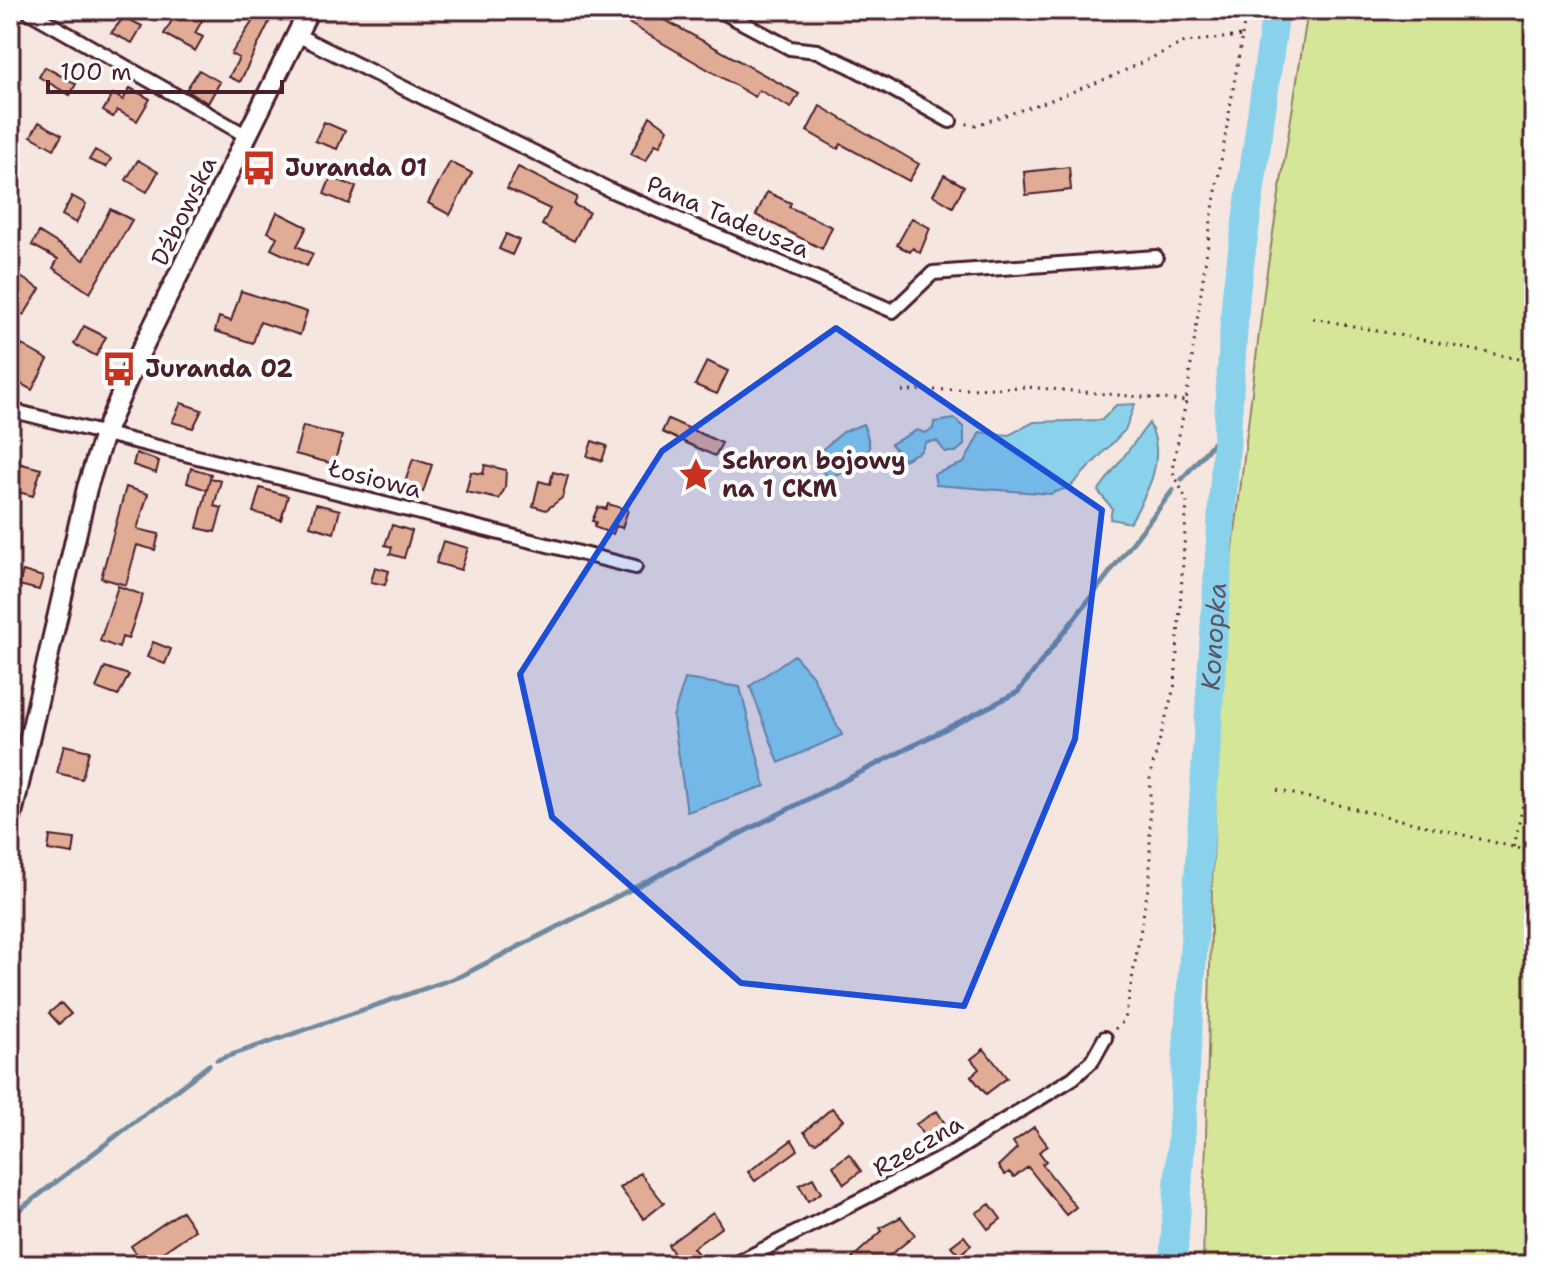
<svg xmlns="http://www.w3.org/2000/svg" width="1544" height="1275" viewBox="0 0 1544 1275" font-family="'Shantell Sans',sans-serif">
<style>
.green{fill:#d6e699;stroke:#908262;stroke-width:2}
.water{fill:#8ad2eb;stroke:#708a9e;stroke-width:2}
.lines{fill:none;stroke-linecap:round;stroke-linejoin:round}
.stream{stroke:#708a9e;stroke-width:5}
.river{stroke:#8ad2eb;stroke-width:28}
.building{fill:#e1ac96;stroke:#4a1f2b;stroke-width:2}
.minor-casing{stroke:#4a1f2b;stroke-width:18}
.secondary-casing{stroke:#4a1f2b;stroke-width:24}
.path{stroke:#4a1f2b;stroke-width:3;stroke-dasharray:2 6;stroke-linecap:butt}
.minor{stroke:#fff;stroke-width:12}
.secondary{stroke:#fff;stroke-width:18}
.marked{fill:#1d4ed8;fill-opacity:0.2;stroke:#1d4ed8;stroke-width:6;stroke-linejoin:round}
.labels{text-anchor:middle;stroke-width:8;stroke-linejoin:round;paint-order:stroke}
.poi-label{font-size:24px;font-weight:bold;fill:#4a1f2b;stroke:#fff;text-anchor:start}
.street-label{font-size:24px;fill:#4a1f2b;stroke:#fff}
.water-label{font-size:26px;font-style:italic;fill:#5d5565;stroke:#fff}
</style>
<rect width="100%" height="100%" fill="#f6e6e0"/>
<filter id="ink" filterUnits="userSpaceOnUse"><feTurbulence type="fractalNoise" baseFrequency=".0125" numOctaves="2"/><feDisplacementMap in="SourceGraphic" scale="16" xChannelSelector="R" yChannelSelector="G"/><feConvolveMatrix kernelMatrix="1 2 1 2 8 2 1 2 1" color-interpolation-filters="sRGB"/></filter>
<g filter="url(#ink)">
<path class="green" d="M1308,10H1534V1265H1203L1212,884L1223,632L1265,284Z"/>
<path class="water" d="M1135,404L1125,430L1070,487L1050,494L936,485L934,474L964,463L980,432L1009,435L1034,422L1102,420L1116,405Z
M955,419L964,428V445L956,452H945L937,441L926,442L921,451L904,460L891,444L917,430L925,433L933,429L934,422Z
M1149,423C1167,458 1148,492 1130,523L1110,519L1112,508L1098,491Z
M863,424C871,443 873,454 859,470L829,476L819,469L817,454L843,432Z
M794,655L812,675L842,735L779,763L750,686Z
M685,679L740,687L765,786L687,812L673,717Z"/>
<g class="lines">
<path class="stream" d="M1182,479L1227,427
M217,1060L461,976L1018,692L1173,490
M10,1217L209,1065"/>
<path class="river" id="s1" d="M1173,1265L1236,293L1276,10"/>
</g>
<path class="building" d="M178,10H208L195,33L203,37L195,51L164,34Z
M260,10H275L240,82L229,77L239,58L231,54Z
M606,10H647L799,94L791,108L759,90L755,97Z
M124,17L142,26L132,43L111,33Z
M45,67L76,84L70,95L39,77Z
M199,70L220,82L208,103L186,90Z
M130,88L150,99L137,121L117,110L113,117L103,111L113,94L123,100Z
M820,106L919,164L909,181L841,144L838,149L807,131Z
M650,116L668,129L660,146L655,144L646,161L631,154Z
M39,122L62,135L54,149L31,136Z
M324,122L345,131L337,149L315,141Z
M95,150L111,159L106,167L89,160Z
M138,160L158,172L147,192L126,180Z
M450,162L472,173L450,215L428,203Z
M518,167L577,197L574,205L589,212L574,241L542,225L550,209L507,189Z
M1069,167L1071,190L1026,195L1024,172Z
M944,175L964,186L953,207L933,195Z
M331,177L356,187L349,204L324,194Z
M767,192L791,203L789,207L832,227L822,249L756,215Z
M72,196L86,204L76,223L62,215Z
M110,209L132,220L90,293L53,268L58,259L32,245L39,232L84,260Z
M277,212L307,227L297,246L313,254L307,266L271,249L277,237L268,232Z
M912,218L930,228L920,253L913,248L910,252L897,245Z
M506,234L519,240L512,255L499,249Z
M16,274L40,289L24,315L10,307V284Z
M241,291L307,312L300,335L260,322L253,343L215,331L219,317L231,321Z
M84,326L106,337L96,356L74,344Z
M22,345L48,360L32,390L10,378V367Z
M707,361L728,371L717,394L695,385Z
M181,403L202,410L193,428L172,422Z
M668,419L722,443L715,456L662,432Z
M303,426L342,436L334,464L295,454Z
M592,441L607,446L602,461L587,456Z
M136,453L159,461L156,473L133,465Z
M413,459L432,465L423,492L404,485Z
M18,463L41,469L33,496L11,490Z
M485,465L506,470L505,488L499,499L466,492L471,472L483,474Z
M191,468L211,474L207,490L187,483Z
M553,472L568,476L562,498L546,510L533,506L539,481L550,484Z
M210,478L221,481L214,506L222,508L215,532L197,528Z
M126,487L148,494L137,529L159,534L155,550L137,545L126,585L101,578Z
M260,488L288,496L281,520L253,512Z
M316,504L340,510L334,533L310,526Z
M608,504L628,510L622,528L616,526L613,534L594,527L596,522L592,521L598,507L606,509Z
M392,525L412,531L404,558L390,554L392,547L385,545Z
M443,541L468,548L461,570L436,563Z
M375,567L389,571L385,585L371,582Z
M23,571L43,577L39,590L19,585Z
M118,586L143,595L128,639L122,637L119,648L100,641Z
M153,642L171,649L165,664L147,657Z
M105,667L129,675L118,696L96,688Z
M64,745L89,751L82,779L57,773Z
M50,836L75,839L73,854L48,850Z
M61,1003L71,1014L59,1024L49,1013Z
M984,1049L1007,1078L986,1094L971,1076L979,1069L971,1059Z
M832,1108L843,1120L816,1143L811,1141L804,1132Z
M937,1111L947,1127L926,1140L916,1124Z
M1034,1127L1048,1146L1039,1152L1046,1161L1042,1164L1076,1207L1066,1215L1028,1167L1014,1177L1009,1172L1005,1175L998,1166L1017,1148L1013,1142Z
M792,1140L798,1150L755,1181L748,1172Z
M849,1154L861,1171L844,1184L833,1166Z
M640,1173L664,1203L644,1219L620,1188Z
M813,1178L821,1193L808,1201L799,1185Z
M990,1204L1001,1219L988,1229L976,1213Z
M182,1211L195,1230L144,1265L131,1246Z
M713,1212L722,1227L693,1248L698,1254L685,1265H659L674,1254L668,1245Z
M901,1217L915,1235L878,1265H858L852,1258L882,1231L880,1228Z
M964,1236L971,1245L959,1255L951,1246Z"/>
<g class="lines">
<g class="minor-casing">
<path id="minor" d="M26,10L247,136
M719,10L790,48L817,51L850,66L950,121
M297,35L612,191L893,311L933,273L1156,257
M10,410L635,567
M733,1265L950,1154L1073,1078L1092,1061L1105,1038"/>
</g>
<g class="secondary-casing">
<path id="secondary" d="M10,823L87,488L104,434L134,365L309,10"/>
</g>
<path class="path" d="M1242,36L1246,10
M1313,318L1534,362
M902,391L1027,387L1186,401L1211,221L1242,36L1185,42L1111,77L1048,101L976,125L961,123
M1277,790L1534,852
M1514,847L1534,751
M1531,852L1526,968L1534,970
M1115,1029L1125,1020L1150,876V775L1175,684L1187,501L1172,470L1186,401"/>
<use href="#minor" class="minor"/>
<use href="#secondary" class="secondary"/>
</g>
</g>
<path class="marked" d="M836,328L1102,510L1075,739L964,1006L741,983L552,817L520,674L662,451Z"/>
<defs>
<g id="bus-bare" transform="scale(2.76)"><path d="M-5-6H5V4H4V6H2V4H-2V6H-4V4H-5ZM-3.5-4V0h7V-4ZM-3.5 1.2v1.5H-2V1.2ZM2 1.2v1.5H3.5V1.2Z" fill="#c8321e" stroke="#fff" stroke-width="2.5" paint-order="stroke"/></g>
<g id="sight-bare" transform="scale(2.76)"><path d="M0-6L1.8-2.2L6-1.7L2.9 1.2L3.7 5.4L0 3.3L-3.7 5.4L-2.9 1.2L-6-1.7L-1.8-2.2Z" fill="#c8321e" stroke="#fff" stroke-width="2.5" paint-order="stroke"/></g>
</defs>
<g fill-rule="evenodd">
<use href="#bus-bare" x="259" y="168"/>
<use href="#bus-bare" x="119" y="369"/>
<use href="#sight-bare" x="696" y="475"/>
</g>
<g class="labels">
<g class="poi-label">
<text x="285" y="176">Juranda 01</text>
<text x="145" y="377">Juranda 02</text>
<text x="722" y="469">Schron bojowy<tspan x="722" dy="28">na 1 CKM</tspan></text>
</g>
<g class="street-label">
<text transform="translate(184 211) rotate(-64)" y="8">Dźbowska</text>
<text transform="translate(728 217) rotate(23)" y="8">Pana Tadeusza</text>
<text transform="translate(375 479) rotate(14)" y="8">Łosiowa</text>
<text transform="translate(918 1146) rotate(-30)" y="8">Rzeczna</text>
</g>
<g class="water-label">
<text dy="9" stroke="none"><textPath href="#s1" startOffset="630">Konopka</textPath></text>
</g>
</g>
<rect width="1544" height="1275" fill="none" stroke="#fff" stroke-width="40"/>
<rect x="20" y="20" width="1504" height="1235" fill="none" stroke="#4a1f2b" stroke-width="3" filter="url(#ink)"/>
<path d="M48 80v12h234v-12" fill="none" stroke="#4a1f2b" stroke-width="4"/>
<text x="60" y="80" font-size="24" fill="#4a1f2b" stroke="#ffffff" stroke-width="6" paint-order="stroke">100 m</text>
</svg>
